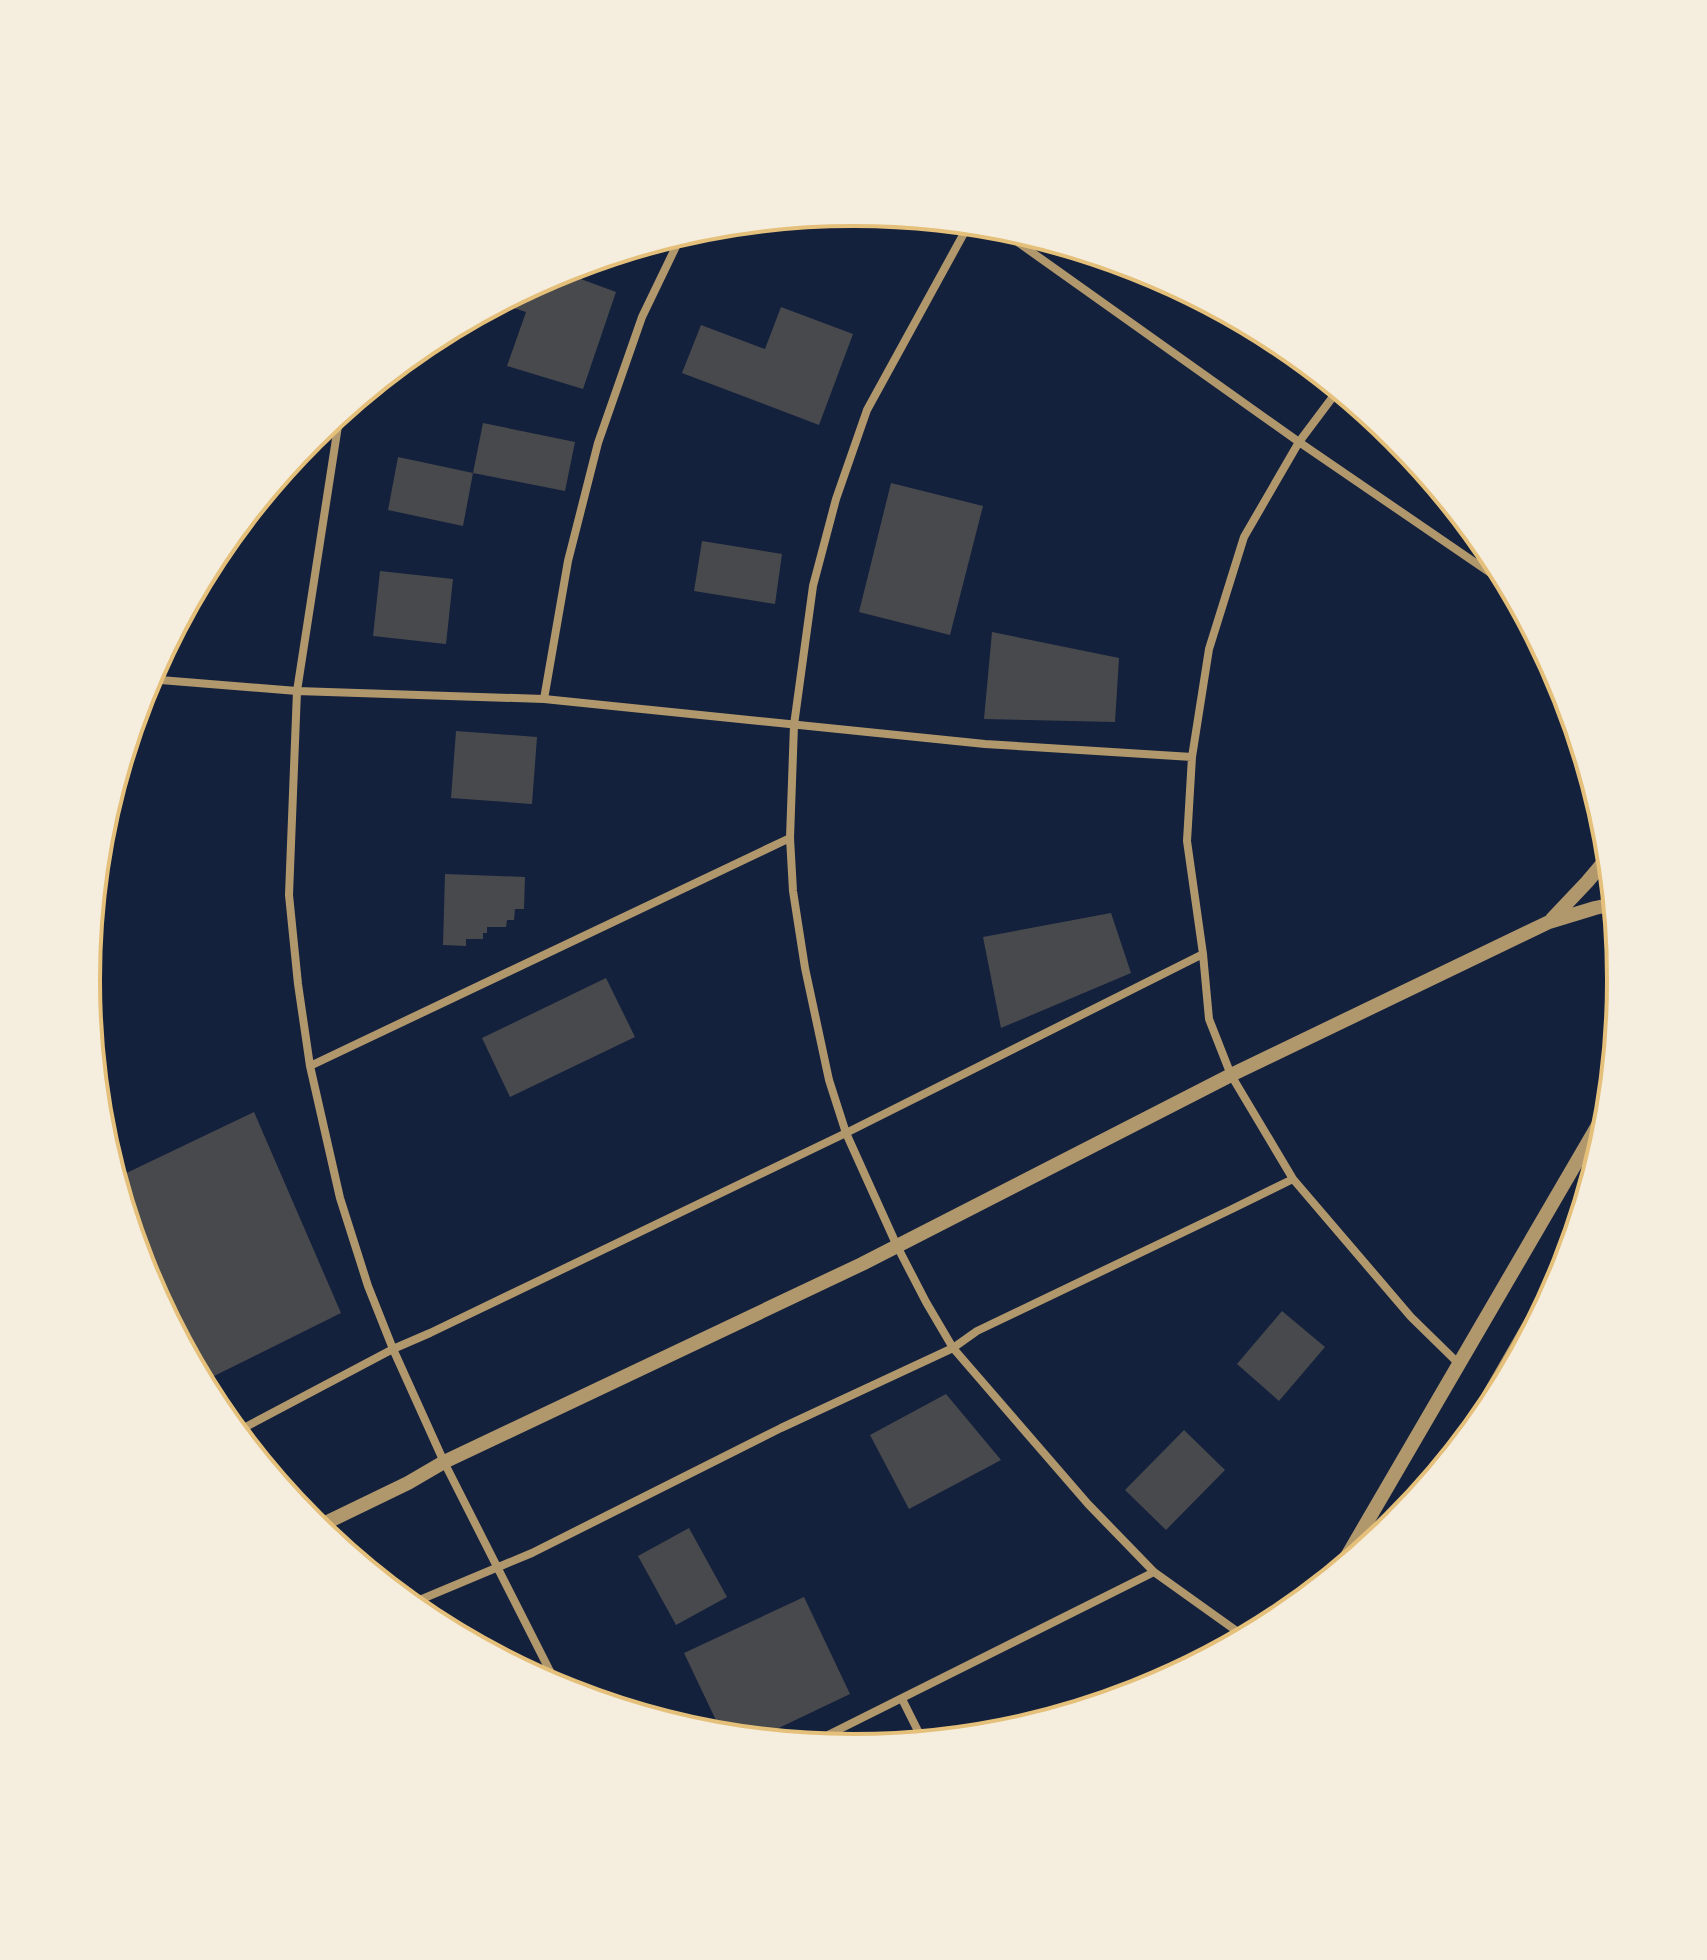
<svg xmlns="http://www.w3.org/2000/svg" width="1707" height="1960" viewBox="0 0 1707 1960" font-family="Quicksand,sans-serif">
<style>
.building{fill:#48494c}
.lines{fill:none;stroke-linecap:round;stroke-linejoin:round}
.minor{stroke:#b1986c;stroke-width:8}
.tertiary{stroke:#b1986c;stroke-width:14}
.rim{fill:none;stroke:#e5c07b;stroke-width:4}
</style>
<rect width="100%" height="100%" fill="#14213d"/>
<path class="building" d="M559,271L616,292L583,389L507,366L526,312L499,303Z
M781,307L853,334L819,425L682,373L701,325L765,349Z
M483,423L575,442L565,491L473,473L463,526L388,510L398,457L473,473Z
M891,483L983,506L950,635L859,612Z
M702,541L782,554L775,604L694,591Z
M380,571L453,579L446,644L373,636Z
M992,632L1119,658L1115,722L984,719Z
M456,731L537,737L532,804L451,798Z
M445,874L525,877L524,909H515L514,920H507L506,927H487V933H483V939H466V946L443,945Z
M1111,913L1131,973L1001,1028L983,937Z
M606,978L635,1037L510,1097L482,1038Z
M254,1112L341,1313L202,1382L144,1273L116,1178Z
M1282,1311L1325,1347L1279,1401L1237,1364Z
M946,1394L1001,1460L909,1509L870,1435Z
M1184,1430L1225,1470L1166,1530L1125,1490Z
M689,1528L727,1597L676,1625L638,1556Z
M804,1597L850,1694L758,1738L723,1735L684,1653Z"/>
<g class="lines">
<path class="minor" d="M969,224L867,410L836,499L813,586L794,725L790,838L793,891L805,968L829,1080L846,1133L897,1246L926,1302L953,1348L1088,1504L1154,1572
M995,226L1299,442L1508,585
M1338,390L1299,442L1244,537L1209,649L1192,757L1187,841L1203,954L1209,1019L1231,1075L1293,1179L1411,1317L1459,1364
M340,413L297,691L289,895L298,984L310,1066L340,1198L368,1286L393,1349L444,1462L559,1689
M148,679L297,691L544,699L985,744L1192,757
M544,699L568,561L598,443L642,317L682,234
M310,1066L790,838
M236,1432L393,1349L430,1333L846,1133L1203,954
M410,1604L532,1553L781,1428L953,1348L977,1331L1232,1209L1293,1179
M902,1699L923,1741
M812,1743L1154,1572L1245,1637"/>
<path class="tertiary" d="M1552,919L1587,882L1609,856
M1461,1444L1566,1261
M317,1527L408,1483L444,1462L862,1264L1231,1075L1549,922L1595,908L1614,904
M1339,1570L1608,1108"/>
</g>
<path d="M0 0H1707V1960H0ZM853 226H854A753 753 0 0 1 1607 979V981A753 753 0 0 1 854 1734H853A753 753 0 0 1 100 981V979A753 753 0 0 1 853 226Z" fill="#f5edde" fill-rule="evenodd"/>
<path class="rim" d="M853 226H854A753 753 0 0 1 1607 979V981A753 753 0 0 1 854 1734H853A753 753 0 0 1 100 981V979A753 753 0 0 1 853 226Z"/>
</svg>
